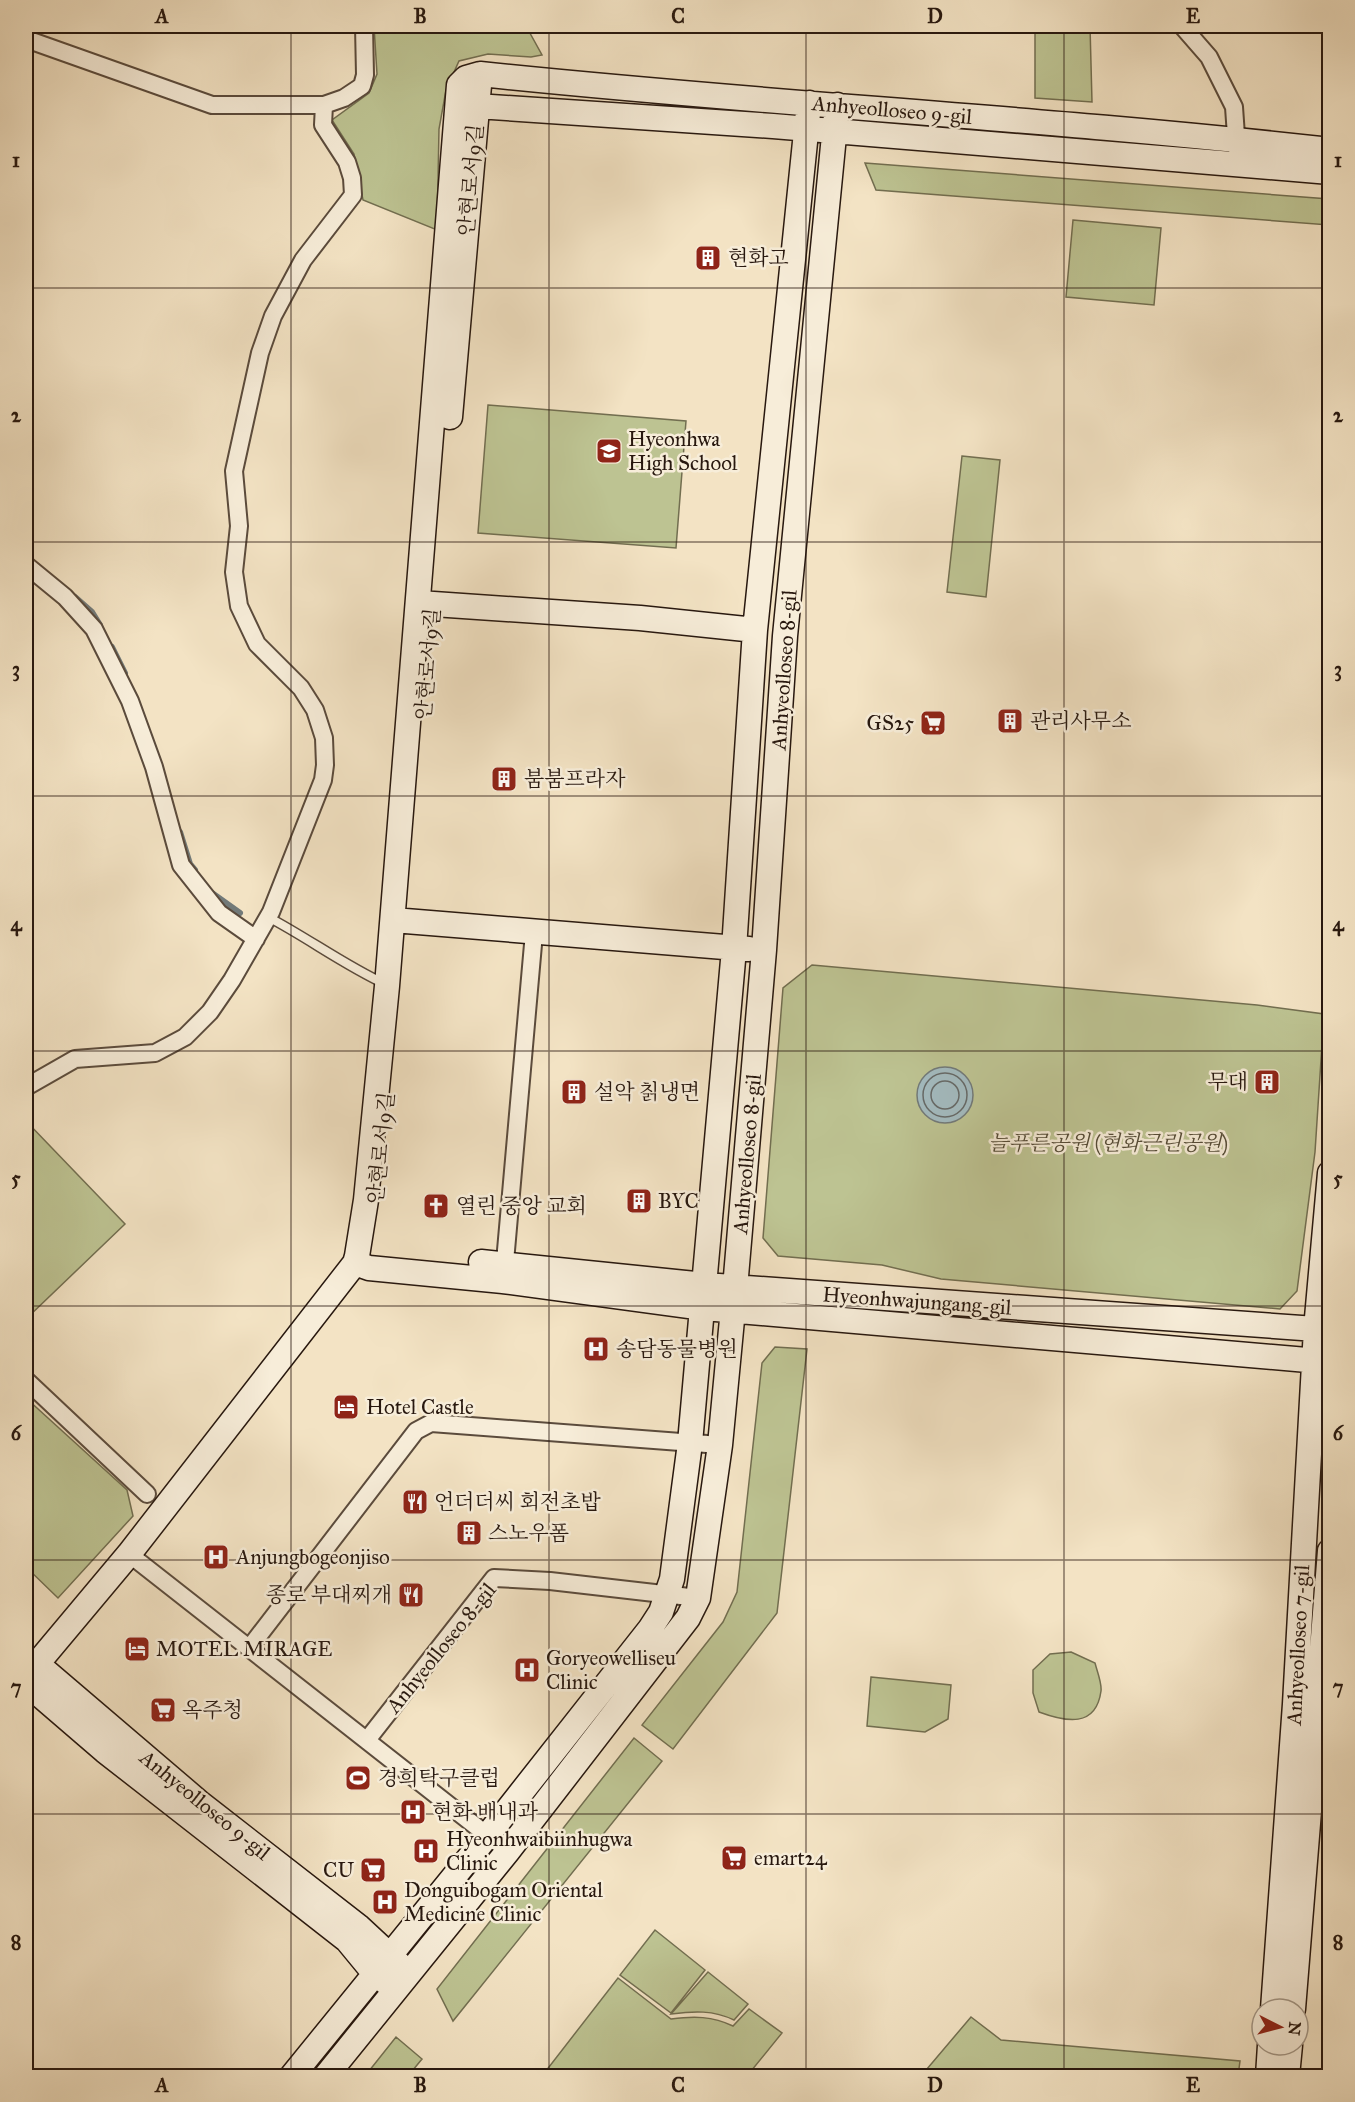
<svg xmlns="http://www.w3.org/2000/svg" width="1355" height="2102" viewBox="0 0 1355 2102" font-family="'IM FELL Great Primer','Noto Serif KR',serif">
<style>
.green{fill:#bdc392;stroke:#726e50;stroke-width:1.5}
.water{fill:#a3bbc0;stroke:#727a79;stroke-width:1.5}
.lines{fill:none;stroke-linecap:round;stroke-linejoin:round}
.shore{stroke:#666a68;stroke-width:1.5}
.stream{stroke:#727a79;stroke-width:6}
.lane-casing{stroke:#5b4b3c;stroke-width:11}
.street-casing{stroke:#5b4b3c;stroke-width:20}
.secondary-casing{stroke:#28180f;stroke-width:27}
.lane{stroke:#f7edd9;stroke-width:8}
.street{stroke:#f7edd9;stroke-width:16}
.secondary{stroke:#f7edd9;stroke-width:24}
.grid{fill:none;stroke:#28180f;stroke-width:1.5;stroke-opacity:0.55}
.labels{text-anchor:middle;stroke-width:5;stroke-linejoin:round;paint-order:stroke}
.street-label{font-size:21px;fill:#28180f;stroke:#f7edd9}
.poi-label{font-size:21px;fill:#28180f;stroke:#f7edd9;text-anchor:start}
.park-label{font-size:21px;font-style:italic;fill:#554b36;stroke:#f7edd9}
.neatline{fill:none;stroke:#28180f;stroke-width:2}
.grid-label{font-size:20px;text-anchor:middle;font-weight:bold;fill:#28180f}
</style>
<rect width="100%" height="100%" fill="#f3e3c4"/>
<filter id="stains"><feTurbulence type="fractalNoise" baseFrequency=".00333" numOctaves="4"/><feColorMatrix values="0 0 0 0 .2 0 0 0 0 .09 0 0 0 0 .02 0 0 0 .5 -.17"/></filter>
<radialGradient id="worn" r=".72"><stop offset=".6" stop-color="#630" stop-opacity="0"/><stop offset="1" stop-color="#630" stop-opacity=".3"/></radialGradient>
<path class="green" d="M374,26H526L542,55L531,57L488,54L459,61L446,90L439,129L437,230L363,200L354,154L332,120L369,93L377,74Z
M1035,26H1090L1092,102L1035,98Z
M865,163L1329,199V225L876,190Z
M1073,220L1161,228L1154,305L1066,297Z
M488,405L686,421L676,548L478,533Z
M962,456L1000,460L986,597L947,592Z
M812,965L1257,1005L1324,1014L1315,1152L1297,1291L1280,1309L941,1279L882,1265L778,1256L763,1238L783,988Z
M26,1121L125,1224L26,1319Z
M775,1347L807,1349L777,1613L673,1749L642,1725L723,1622L737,1592L762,1363Z
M26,1398L127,1490L133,1516L58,1598L26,1567Z
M1071,1652L1095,1663C1097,1671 1102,1683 1101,1691C1096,1728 1066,1722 1039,1712L1033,1693V1670L1050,1654Z
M871,1677L951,1685L948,1719L925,1732L867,1726Z
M634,1738L662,1761L453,2021L437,1989Z
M655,1930L705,1970L671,2013L620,1975Z
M708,1972L748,2004L734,2020C713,2010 694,2011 671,2014Z
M618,1978L671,2019C694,2016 712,2016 733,2026L749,2009L782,2033L747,2076H542Z
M971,2017L1001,2040L1240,2061L1238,2076H921Z
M396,2037L422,2059L408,2076H365Z"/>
<path class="water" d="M917 1095a28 28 0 1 1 56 0a28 28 0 1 1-56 0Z"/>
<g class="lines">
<path class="shore" d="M923 1095a22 22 0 1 1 44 0a22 22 0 1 1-44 0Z
M931 1095a14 14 0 1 1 28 0a14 14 0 1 1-28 0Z"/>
<path class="stream" d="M75,597L92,612L100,625
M112,647L125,673
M180,832L190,864L195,870
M212,893L240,913"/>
<g class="lane-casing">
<path id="lane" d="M268,917C308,938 344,965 385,984"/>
</g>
<g class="street-casing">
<path id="street" d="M1182,26L1209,57L1234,107L1237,150
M26,39L212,105H324L344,98L362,86L365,75L364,26
M26,565L65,597L94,629L130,701L154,767L181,865L219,913L256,939
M26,1087L75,1059L155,1053L185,1037L210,1012L232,980L271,912L323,780L325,765L324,738L315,710L301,688L257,644L239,606L234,572L239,526L234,471L260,353L273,316L303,260L353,195L352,178L347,162L323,125L324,105
M504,1273L534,933
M26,1380L147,1494
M129,1554L496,1842
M250,1647L416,1431L431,1423L720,1445
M367,1740L494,1578L550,1581L698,1598"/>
</g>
<g class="secondary-casing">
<path id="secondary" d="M462,105L773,126L1330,172
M450,417L480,74
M419,603L640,618L755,630
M393,920L749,949
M481,1262L705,1285L1330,1330
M355,1263L369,1268L503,1281L704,1308L1330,1362
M36,1663L201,1804L359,1927L401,1966
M26,1677L129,1554L355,1263L357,1256L366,1200L387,986L459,85L466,78L480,74C763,104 1047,118 1330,150
M26,1683L105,1751L347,1940L375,1974L387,1983
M1273,2009L1295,1704L1316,1329L1330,1173
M1293,2009L1330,1551
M292,2076L487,1836L650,1629L661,1612L672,1579L690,1443L734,949L755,630L809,103
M326,2076L508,1851L688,1618L698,1598L720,1445L735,1288L764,950L785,636L837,105
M1268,2076L1270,2045
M1287,2076L1290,2045"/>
</g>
<use href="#lane" class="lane"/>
<use href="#street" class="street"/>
<use href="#secondary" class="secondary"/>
</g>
<path class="grid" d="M291,26V2076M549,26V2076M806,26V2076M1064,26V2076M26,288H1330M26,542H1330M26,796H1330M26,1051H1330M26,1306H1330M26,1560H1330M26,1814H1330"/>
<defs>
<g id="building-square" transform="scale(1.35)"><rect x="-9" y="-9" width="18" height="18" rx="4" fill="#8f2418" stroke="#f7edd9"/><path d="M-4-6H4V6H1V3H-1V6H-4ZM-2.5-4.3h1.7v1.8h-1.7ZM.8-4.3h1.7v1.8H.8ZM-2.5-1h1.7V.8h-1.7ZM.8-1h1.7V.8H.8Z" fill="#fff"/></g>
<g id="school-square" transform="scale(1.35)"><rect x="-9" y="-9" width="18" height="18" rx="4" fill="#8f2418" stroke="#f7edd9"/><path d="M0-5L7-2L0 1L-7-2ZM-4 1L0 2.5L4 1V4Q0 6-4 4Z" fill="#fff"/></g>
<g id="supermarket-square" transform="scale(1.35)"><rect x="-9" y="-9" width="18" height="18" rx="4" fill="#8f2418" stroke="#f7edd9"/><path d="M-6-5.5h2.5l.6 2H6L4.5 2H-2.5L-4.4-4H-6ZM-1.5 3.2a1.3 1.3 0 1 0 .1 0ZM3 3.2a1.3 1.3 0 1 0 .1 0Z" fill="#fff"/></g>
<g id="church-square" transform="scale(1.35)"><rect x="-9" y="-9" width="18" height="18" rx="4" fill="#8f2418" stroke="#f7edd9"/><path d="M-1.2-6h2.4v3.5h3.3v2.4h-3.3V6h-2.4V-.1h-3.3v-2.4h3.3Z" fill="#fff"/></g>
<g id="hospital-square" transform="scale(1.35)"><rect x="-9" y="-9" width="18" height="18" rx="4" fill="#8f2418" stroke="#f7edd9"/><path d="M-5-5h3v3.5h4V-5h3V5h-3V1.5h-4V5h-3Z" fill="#fff"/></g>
<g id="hotel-square" transform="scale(1.35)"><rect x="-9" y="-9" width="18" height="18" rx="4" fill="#8f2418" stroke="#f7edd9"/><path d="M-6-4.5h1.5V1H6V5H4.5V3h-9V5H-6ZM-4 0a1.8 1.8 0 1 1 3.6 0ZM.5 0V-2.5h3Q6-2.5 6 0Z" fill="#fff"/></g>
<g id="restaurant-square" transform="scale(1.35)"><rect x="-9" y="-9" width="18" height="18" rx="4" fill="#8f2418" stroke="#f7edd9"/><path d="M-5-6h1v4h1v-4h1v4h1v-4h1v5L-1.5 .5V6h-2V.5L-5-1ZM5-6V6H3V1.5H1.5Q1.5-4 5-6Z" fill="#fff"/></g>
<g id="stadium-square" transform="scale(1.35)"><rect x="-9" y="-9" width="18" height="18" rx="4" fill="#8f2418" stroke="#f7edd9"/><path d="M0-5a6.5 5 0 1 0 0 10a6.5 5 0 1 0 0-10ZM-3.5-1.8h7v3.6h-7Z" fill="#fff"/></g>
</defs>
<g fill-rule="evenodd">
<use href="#building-square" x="708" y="258"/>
<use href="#school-square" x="609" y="451"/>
<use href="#building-square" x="1010" y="721"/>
<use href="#supermarket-square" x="933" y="723"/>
<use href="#building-square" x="504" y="779"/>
<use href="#building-square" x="1267" y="1082"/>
<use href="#building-square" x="574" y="1092"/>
<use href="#building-square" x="639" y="1201"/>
<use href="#church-square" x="436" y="1206"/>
<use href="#hospital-square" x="596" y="1349"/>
<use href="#hotel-square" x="346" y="1407"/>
<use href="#restaurant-square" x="415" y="1502"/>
<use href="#building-square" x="469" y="1533"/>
<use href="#hospital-square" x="216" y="1557"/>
<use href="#restaurant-square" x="411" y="1595"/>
<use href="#hotel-square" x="137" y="1649"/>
<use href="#hospital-square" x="527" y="1670"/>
<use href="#supermarket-square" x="163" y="1710"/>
<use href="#stadium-square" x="358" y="1778"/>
<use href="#hospital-square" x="413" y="1812"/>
<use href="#hospital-square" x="426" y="1851"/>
<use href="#supermarket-square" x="734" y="1858"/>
<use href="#supermarket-square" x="373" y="1870"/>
<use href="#hospital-square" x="385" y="1902"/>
</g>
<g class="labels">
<g class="street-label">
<text transform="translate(892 110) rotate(5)" y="7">Anhyeolloseo 9-gil</text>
<text transform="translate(471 180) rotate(-85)" y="7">안현로서9길</text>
<text transform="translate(428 664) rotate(-85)" y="7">안현로서9길</text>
<text transform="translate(784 670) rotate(-86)" y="7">Anhyeolloseo 8-gil</text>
<text transform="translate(381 1148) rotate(-84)" y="7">안현로서9길</text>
<text transform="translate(747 1154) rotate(-85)" y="7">Anhyeolloseo 8-gil</text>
<text transform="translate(917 1301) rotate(4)" y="7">Hyeonhwajungang-gil</text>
<text transform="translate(1298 1645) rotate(-87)" y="7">Anhyeolloseo 7-gil</text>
<text transform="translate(441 1648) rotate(-51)" y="7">Anhyeolloseo 8-gil</text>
<text transform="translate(205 1805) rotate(39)" y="7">Anhyeolloseo 9-gil</text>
</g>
<g class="poi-label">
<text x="728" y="265">현화고</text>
<text x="628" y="446">Hyeonhwa<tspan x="628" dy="24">High School</tspan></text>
<text x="1030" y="728">관리사무소</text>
<text x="914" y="730" text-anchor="end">GS25</text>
<text x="524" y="786">붐붐프라자</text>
<text x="1248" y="1089" text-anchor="end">무대</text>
<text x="594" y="1099">설악 칡냉면</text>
<text x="658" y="1208">BYC</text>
<text x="456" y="1213">열린 중앙 교회</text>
<text x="616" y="1356">송담동물병원</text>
<text x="366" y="1414">Hotel Castle</text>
<text x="434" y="1509">언더더씨 회전초밥</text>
<text x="488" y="1540">스노우폼</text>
<text x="236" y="1564">Anjungbogeonjiso</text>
<text x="392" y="1602" text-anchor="end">종로 부대찌개</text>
<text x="156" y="1656">MOTEL MIRAGE</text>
<text x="546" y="1665">Goryeowelliseu<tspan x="546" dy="24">Clinic</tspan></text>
<text x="182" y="1717">옥주청</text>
<text x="378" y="1785">경희탁구클럽</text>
<text x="432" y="1819">현화 배내과</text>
<text x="446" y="1846">Hyeonhwaibiinhugwa<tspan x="446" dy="24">Clinic</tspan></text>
<text x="754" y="1865">emart24</text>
<text x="354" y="1877" text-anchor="end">CU</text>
<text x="404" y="1897">Donguibogam Oriental<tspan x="404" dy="24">Medicine Clinic</tspan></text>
</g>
<g class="park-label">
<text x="1108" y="1150">늘푸른공원 (현화근린공원)</text>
</g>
</g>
<rect width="1355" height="2102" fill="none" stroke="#f3e3c4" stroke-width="66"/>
<g transform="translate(1280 2027) rotate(96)"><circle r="28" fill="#f7edd9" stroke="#a49888" stroke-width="1.5"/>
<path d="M0-4.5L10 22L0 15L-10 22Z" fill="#8f2418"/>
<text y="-9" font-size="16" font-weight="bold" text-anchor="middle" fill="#28180f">N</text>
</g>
<rect x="33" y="33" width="1289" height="2036" class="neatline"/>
<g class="grid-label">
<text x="162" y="23">A</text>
<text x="420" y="23">B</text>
<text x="678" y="23">C</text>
<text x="935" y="23">D</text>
<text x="1193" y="23">E</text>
<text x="16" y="167">1</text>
<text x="1338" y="167">1</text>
<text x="16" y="422">2</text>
<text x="1338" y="422">2</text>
<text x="16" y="676">3</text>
<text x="1338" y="676">3</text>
<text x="16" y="931">4</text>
<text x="1338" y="931">4</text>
<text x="16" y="1185">5</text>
<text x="1338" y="1185">5</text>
<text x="16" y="1440">6</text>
<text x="1338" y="1440">6</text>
<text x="16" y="1694">7</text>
<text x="1338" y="1694">7</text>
<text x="16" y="1949">8</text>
<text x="1338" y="1949">8</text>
<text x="162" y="2092">A</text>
<text x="420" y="2092">B</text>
<text x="678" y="2092">C</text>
<text x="935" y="2092">D</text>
<text x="1193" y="2092">E</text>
</g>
<rect width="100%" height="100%" filter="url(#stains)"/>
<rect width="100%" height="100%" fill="url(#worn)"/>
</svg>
